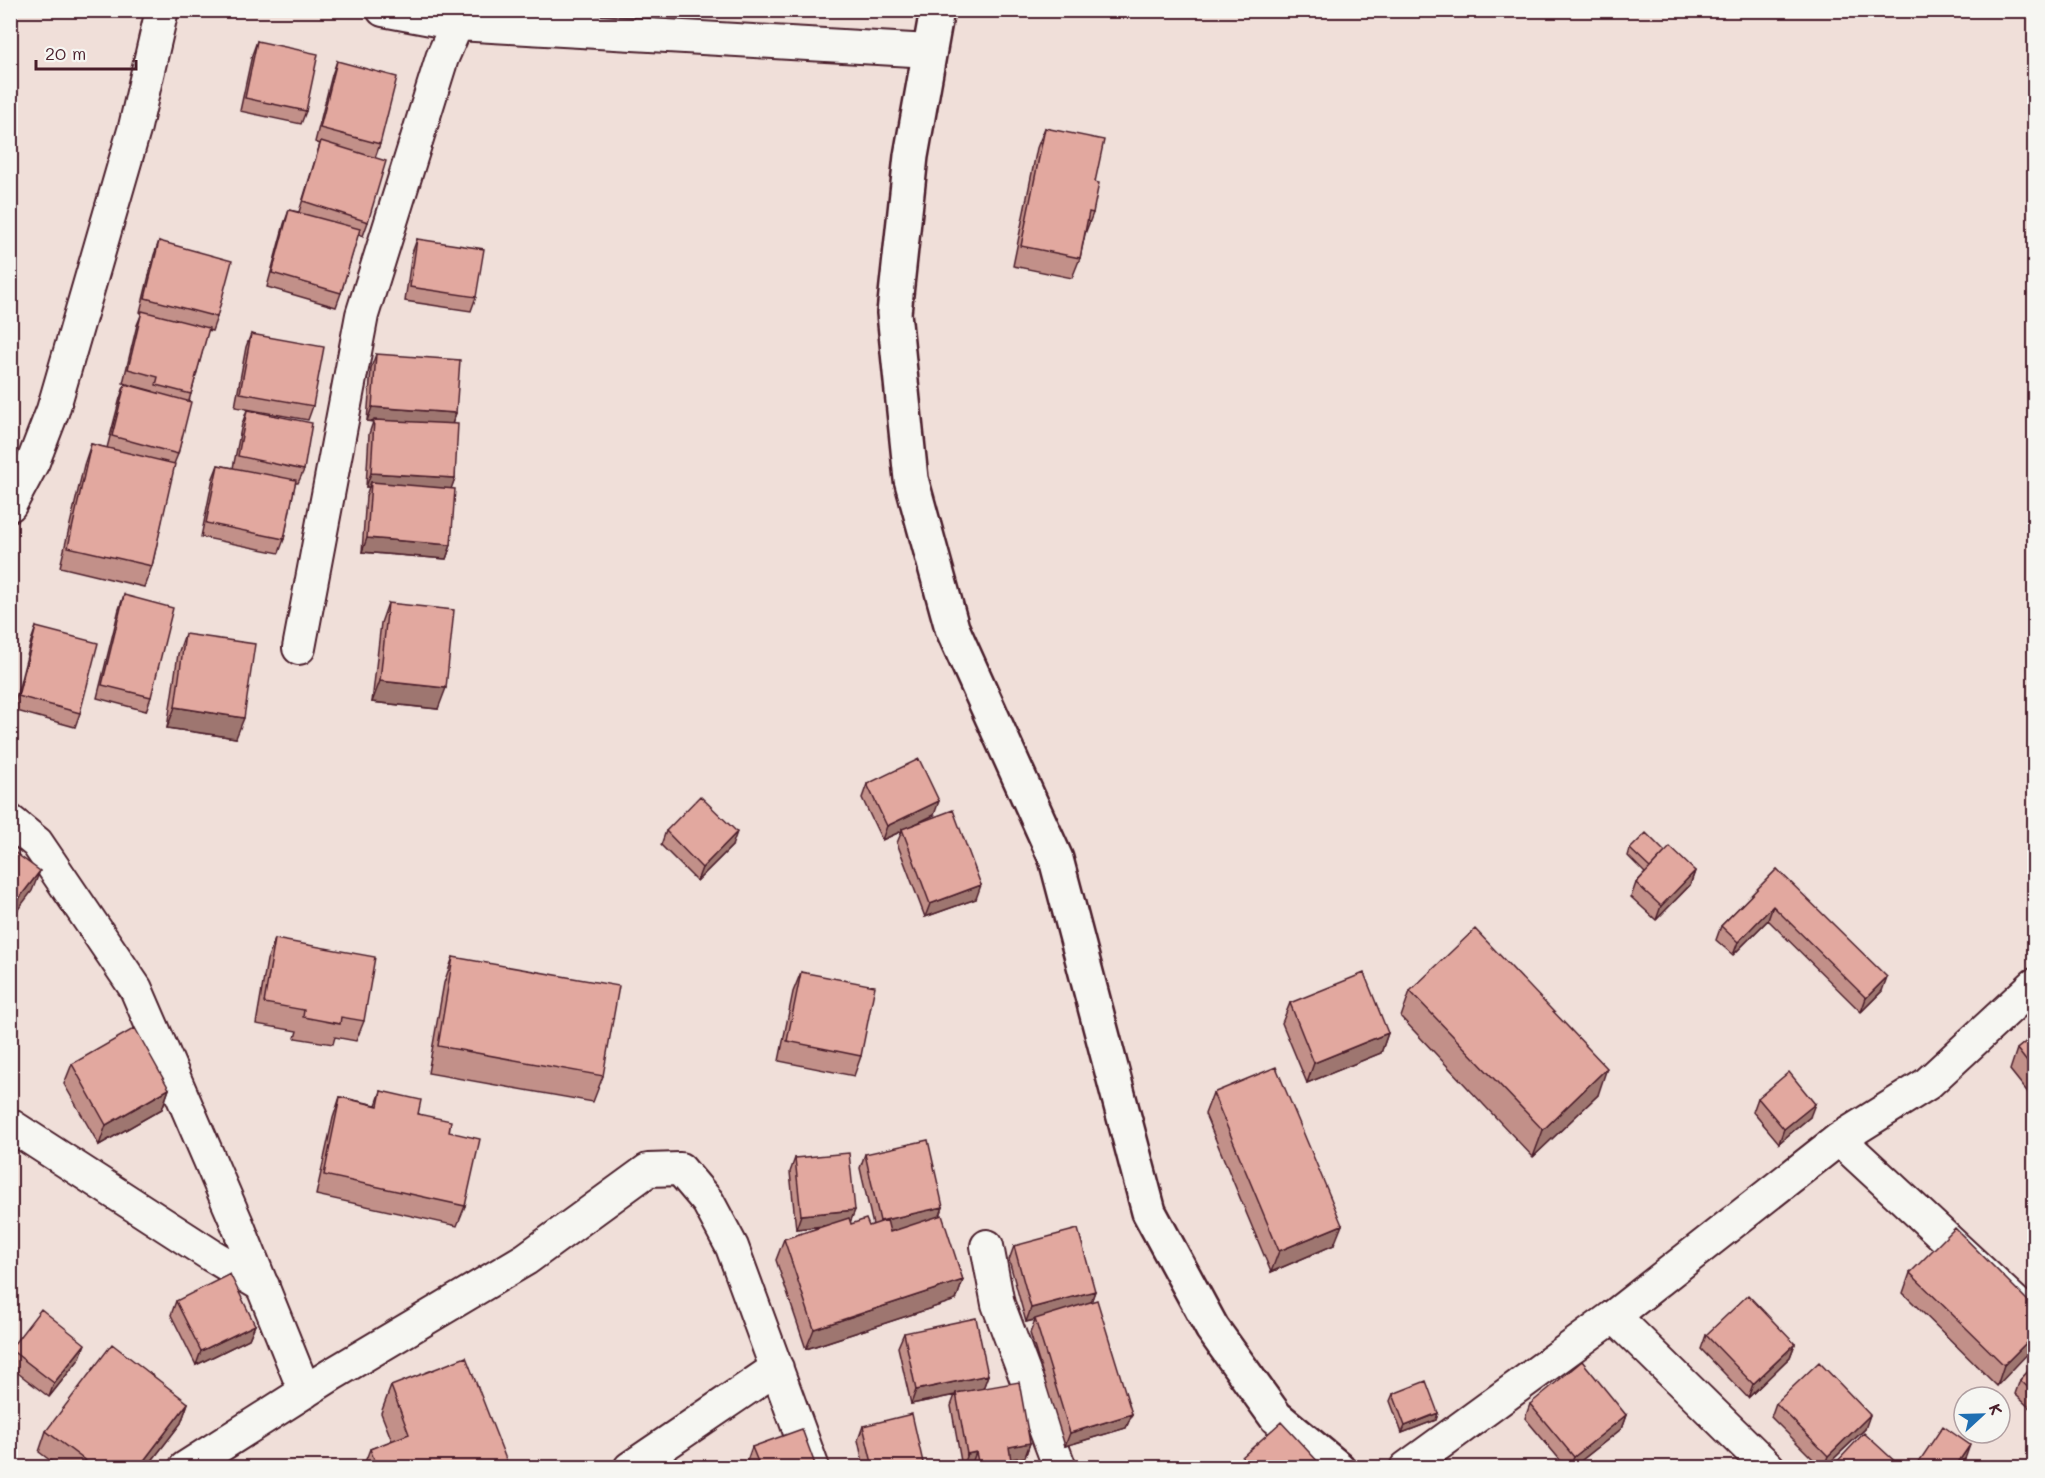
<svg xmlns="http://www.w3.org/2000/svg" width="2045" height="1478" viewBox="0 0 2045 1478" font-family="Mali,sans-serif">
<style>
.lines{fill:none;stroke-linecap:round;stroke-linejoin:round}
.street-casing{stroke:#4a1f2b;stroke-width:36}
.secondary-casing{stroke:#4a1f2b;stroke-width:38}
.street{stroke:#f6f6f2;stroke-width:32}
.secondary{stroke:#f6f6f2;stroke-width:33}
.wall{fill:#c29089;stroke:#4a1f2b;stroke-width:1.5}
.shaded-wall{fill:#9e766f;stroke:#4a1f2b;stroke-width:1.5}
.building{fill:#e2a89f;stroke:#4a1f2b;stroke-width:1.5}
</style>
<rect width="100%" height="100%" fill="#f0dfd9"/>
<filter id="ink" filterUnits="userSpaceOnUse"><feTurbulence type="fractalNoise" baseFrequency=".0167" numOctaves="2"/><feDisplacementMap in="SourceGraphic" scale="12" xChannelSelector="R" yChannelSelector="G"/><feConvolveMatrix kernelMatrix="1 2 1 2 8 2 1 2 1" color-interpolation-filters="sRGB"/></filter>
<g filter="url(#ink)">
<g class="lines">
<g class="street-casing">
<path id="street" d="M383,10L458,24L930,51
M10,505L33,462L53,410L135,127L162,10
M299,648L362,315L442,58L463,10
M10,821L37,843L136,989L236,1221L305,1392
M10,1125L211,1255L263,1286
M1839,1139L2034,1320
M987,1246L998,1304L1060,1468
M1614,1316L1769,1468
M185,1468L331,1375L526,1259L648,1170L680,1169L708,1202L732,1247L813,1468
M630,1468L777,1368
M1406,1468L1614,1316L1839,1139L1927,1084L2034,985"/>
</g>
<g class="secondary-casing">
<path id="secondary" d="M937,10L911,156L894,313L911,479L952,628L1056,859L1149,1212L1212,1328L1276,1417L1338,1468"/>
</g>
<use href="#street" class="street"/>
<use href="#secondary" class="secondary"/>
</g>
<path class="wall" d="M257,41L306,111L301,124L240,111L252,55Z
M337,61L380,144L375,158L368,222L363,236L358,234L341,293L336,307L267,287L284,224L289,210L299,212L320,144L315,142L332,75Z
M1045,128L1095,182L1093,213L1085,234L1080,258L1072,278L1013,266L1037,148Z
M417,239L476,297L471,311L405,301L412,253Z
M159,241L217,317L212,331L208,330L189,401L178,454L174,464L152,566L144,587L60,567L84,465L91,444L107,448L120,398L125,384L153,392V391L123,383L137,325L142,313L140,312L154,255Z
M251,334L313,406L308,420L235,407L246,347Z
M376,354L456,413L452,424L455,478L451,488V545L446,559L362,552L366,496L369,487H366L369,434L373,422L367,421L371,368Z
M247,410L304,470L298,483H295L284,539L279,553L201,537L213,478L218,465L233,468L242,424Z
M124,595L151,697L146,711L97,698L119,609Z
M388,603L438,709L372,702L381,623Z
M36,627L80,713L75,727L13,710L31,641Z
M185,634L236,738L167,728L178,654Z
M867,784L934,815L917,823L976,899L925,917L897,843L902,831L882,840L862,798Z
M666,831L732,846L697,881L661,845Z
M1630,849L1665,852L1695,871L1690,885L1656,920L1631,897L1636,883L1645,873L1628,856Z
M1777,869L1882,991L1861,1012L1768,920L1733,955L1716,940L1721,926Z
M275,939L364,1021L356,1041L335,1037L333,1044L295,1038L297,1031L256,1024L267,960Z
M453,957L603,1076L593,1102L428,1073L444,983Z
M801,972L861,1056L854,1076L779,1061L793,992Z
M1410,991L1598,1095L1533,1157L1401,1017Z
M1290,1003L1388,1033L1381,1053L1307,1083L1282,1023Z
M2034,1035V1100L2010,1070L2017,1049Z
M72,1064L169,1089L162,1109L99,1145L64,1084Z
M381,1091L449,1132L465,1206L457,1226L316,1195L333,1118L340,1097L376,1105Z
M1213,1093L1334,1245L1271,1272L1205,1114Z
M1758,1098L1810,1117L1779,1143L1753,1112Z
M865,1154L943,1207L940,1216L963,1280L956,1300L806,1349L776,1260L784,1239L825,1226L796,1229L790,1172L795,1158L855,1210L850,1221L851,1224L869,1226L873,1225L860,1168Z
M1014,1246L1095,1291L1091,1302L1132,1414L1126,1428L1065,1446L1030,1333L1035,1320L1026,1322L1009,1260Z
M1910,1273L2034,1307L1997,1386L1903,1293Z
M176,1301L255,1325L249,1339L196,1365L171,1315Z
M904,1333L988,1375L983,1388L1030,1443L1025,1457L1011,1459L1012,1467H971V1466L962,1467L951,1406L955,1395L911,1404L898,1347Z
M1706,1335L1795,1344L1790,1357L1748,1398L1701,1349Z
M10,1348L80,1358L49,1397L10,1367Z
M2034,1365V1412L2015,1394L2020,1380Z
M391,1386L509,1467H351L365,1462L370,1449L392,1441L381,1413Z
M1393,1394L1438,1413L1436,1420L1402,1433L1390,1401Z
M188,1403L181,1423L147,1467H59L39,1452L46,1431Z
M1776,1403L1865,1429L1825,1467H1821L1771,1417Z
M1530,1404L1626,1415L1621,1429L1573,1467H1566L1525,1418Z
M863,1426L924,1467H864L858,1440Z
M752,1447L816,1467H750L747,1461Z"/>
<path class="shaded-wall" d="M372,407L456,413L451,427L367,421Z
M371,473L455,478L450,492L371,482L369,487H366Z
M367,538L451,545L446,559L362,552Z
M380,681L446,688L438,709L372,702Z
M175,707L244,718L236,738L167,728Z
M939,801L934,815L903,830L902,829V831L882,840L887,826Z
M737,832L732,846L697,881L702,868Z
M40,871L32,891L10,920V910Z
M1695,871L1690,885L1656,920L1661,906Z
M981,885L976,899L925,917L930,904Z
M1773,906L1768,920L1733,955L1738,942Z
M1887,977L1882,991L1861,1012L1866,998Z
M1388,1033L1381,1053L1307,1083L1314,1063Z
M1607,1068L1598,1095L1533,1157L1543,1130Z
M169,1089L162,1109L99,1145L106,1125Z
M1815,1104L1810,1117L1779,1143L1784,1129Z
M943,1207L938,1221L875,1235L880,1221Z
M855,1210L850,1223L796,1229L801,1215Z
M1342,1225L1334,1245L1271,1272L1279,1251Z
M963,1280L956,1300L806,1349L814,1329Z
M1095,1291L1090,1305L1026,1322L1031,1308Z
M255,1325L249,1339L196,1365L201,1351Z
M2034,1335V1347L1997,1386L2004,1365Z
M85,1344L80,1358L49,1397L54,1383Z
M1795,1344L1790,1357L1748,1398L1753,1384Z
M988,1375L983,1389L956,1393L955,1395L911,1404L916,1390Z
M188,1403L181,1423L147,1467H139Z
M1438,1413L1436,1420L1402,1433L1405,1426Z
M1132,1414L1126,1428L1065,1446L1070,1433Z
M1626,1415L1621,1429L1573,1467H1570L1574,1457Z
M1870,1415L1865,1429L1825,1467H1824L1828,1456Z
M1030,1443L1025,1457L1003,1460L1009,1447Z
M1970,1445L1965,1459L1959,1467H1955Z
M976,1452L971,1466L962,1467L967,1454Z"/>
<path class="building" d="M257,41L318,54L306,111L245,98Z
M337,61L397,77L380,144L320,128Z
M1045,128L1104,140L1095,182L1099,183L1093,213L1089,212L1080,258L1021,246Z
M321,141L386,161L368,222L303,201Z
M289,210L360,229L341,293L272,273Z
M417,239L484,249L476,297L410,287Z
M159,241L232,261L217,317L145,298Z
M142,311L209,328L191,394L156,385L158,377L128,369Z
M251,334L324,347L313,406L240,393Z
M376,354L460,360L456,413L372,407Z
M125,384L191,402L178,454L112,436Z
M247,410L312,423L304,470L238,456Z
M374,420L458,424L455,478L371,473Z
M91,444L175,464L152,566L68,547Z
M218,465L296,480L284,539L206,523Z
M371,482L455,489L451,545L367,538Z
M124,595L173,608L151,697L102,685Z
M388,603L454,610L446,688L380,681Z
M36,627L98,643L80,713L18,696Z
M185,634L255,644L244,718L175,707Z
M919,759L939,801L887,826L867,784Z
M700,796L737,832L702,868L666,831Z
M953,810L981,885L930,904L902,829Z
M1646,833L1665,852L1650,868L1630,849Z
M1670,847L1695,871L1661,906L1636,883Z
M10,849L40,871L10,910Z
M1777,869L1887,977L1866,998L1773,906L1738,942L1721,926Z
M1475,929L1607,1068L1543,1130L1410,991Z
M275,939L375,957L364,1021L341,1017L340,1024L303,1017L304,1010L264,1003Z
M453,957L619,986L603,1076L438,1046Z
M801,972L875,986L861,1056L787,1041Z
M1364,973L1388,1033L1314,1063L1290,1003Z
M135,1028L169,1089L106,1125L72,1064Z
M2034,1035V1071L2017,1049Z
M1276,1067L1342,1225L1279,1251L1213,1093Z
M1789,1072L1815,1104L1784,1129L1758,1098Z
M381,1091L421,1100L418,1114L451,1121L449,1132L480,1139L465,1206L324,1175L340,1097L378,1106Z
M928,1140L943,1207L880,1221L865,1154Z
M849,1153L855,1210L801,1215L795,1158Z
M942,1215L963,1280L814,1329L784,1239L849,1218L851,1224L866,1219L869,1226L887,1220L890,1232Z
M1955,1228L2034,1307V1335L2004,1365L1910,1273Z
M1078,1229L1095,1291L1031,1308L1014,1246Z
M230,1274L255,1325L201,1351L176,1301Z
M1748,1295L1795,1344L1753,1384L1706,1335Z
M1097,1300L1132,1414L1070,1433L1035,1319Z
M41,1309L85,1344L54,1383L10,1349Z
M976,1318L988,1375L916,1390L904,1333Z
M112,1344L188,1403L139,1467H94L46,1431Z
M466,1357L509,1467H377L370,1449L409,1434L391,1386Z
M1582,1361L1626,1415L1574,1457L1530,1404Z
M1819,1362L1870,1415L1828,1456L1776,1403Z
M2034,1365V1393L2020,1380Z
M1426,1381L1438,1413L1405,1426L1393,1394Z
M1019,1382L1030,1443L1009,1447L1012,1467H979L976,1452L967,1454L956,1393Z
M912,1414L924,1467H873L863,1426Z
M1281,1422L1323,1467H1231Z
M1943,1426L1970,1445L1955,1467H1919L1916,1466Z
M802,1429L816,1467H760L752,1447Z
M1864,1433L1901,1467H1832Z
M365,1462L367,1467H351Z
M1173,1463L1177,1467H1167Z"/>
</g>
<rect width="2045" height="1478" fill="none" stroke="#f6f6f2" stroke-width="36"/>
<rect x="18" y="18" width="2009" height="1442" fill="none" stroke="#4a1f2b" stroke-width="2" filter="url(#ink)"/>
<g transform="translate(1982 1415) rotate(68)"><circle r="28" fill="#f6f6f2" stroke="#b1a0a2" stroke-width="1.5"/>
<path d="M0-4.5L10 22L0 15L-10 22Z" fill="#1f6fb2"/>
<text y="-9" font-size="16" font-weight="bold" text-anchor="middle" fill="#4a1f2b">K</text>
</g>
<path d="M36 60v9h100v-9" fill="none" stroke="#4a1f2b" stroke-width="3"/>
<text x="45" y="60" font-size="18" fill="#4a1f2b" stroke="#f6f6f2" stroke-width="4.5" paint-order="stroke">20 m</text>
</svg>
